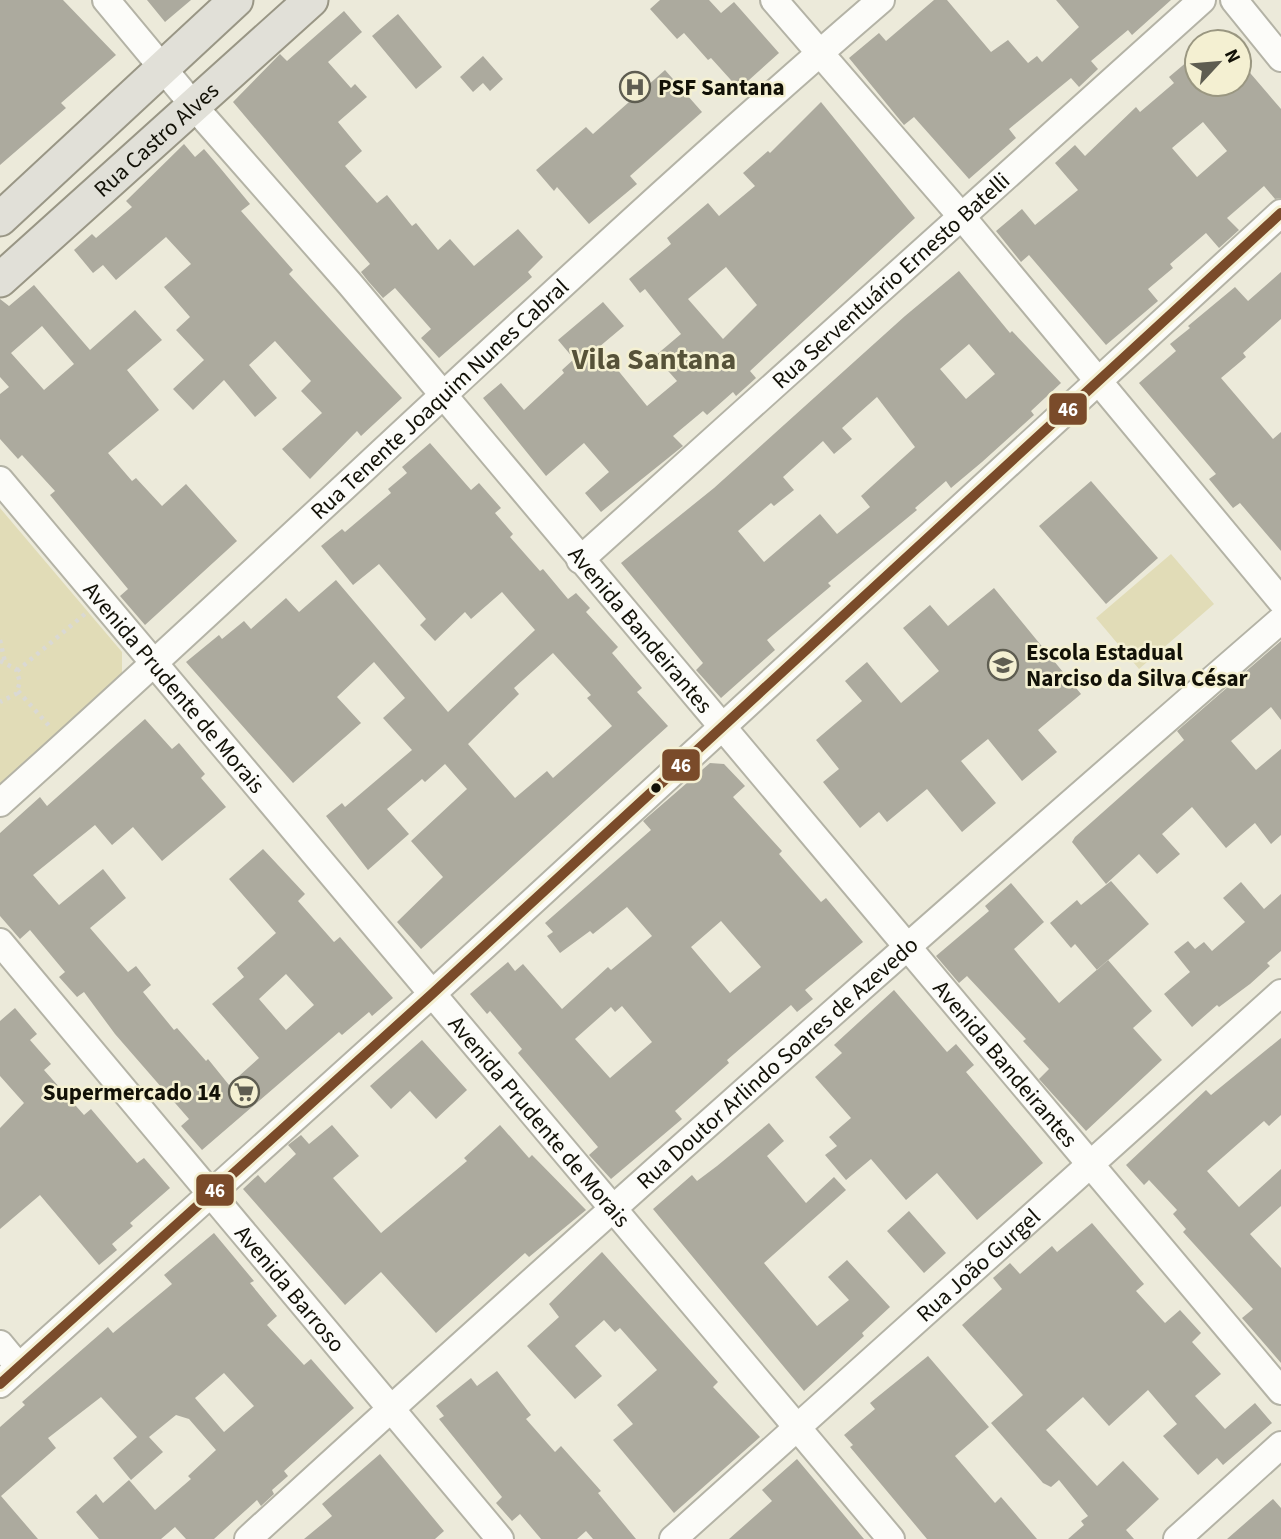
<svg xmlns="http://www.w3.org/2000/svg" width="1281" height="1539" viewBox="0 0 1281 1539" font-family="'Source Sans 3',sans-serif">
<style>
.green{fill:#e1dcb7}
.building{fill:#acaa9e;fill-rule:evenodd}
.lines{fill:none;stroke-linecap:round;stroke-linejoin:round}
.minor-casing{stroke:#b4b3a6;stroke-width:30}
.major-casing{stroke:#999685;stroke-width:37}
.path{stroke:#dad9d4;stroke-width:4.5;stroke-dasharray:3.5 5;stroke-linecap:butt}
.minor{stroke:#fcfcf9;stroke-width:26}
.major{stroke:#e1e0d8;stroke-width:33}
.bus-1-casing{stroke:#f4f0d2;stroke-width:16}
.bus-1{stroke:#7a4b2a;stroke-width:10}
.bus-dot{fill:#121107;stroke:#f4f0d2;stroke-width:2.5}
.labels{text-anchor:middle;stroke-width:5;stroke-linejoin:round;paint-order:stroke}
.poi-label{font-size:23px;font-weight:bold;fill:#121107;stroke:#f4f0d2;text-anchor:start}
.street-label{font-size:23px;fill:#121107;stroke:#f4f0d2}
.district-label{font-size:30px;font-weight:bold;fill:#565239;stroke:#f4f0d2}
.line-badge{stroke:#f4f0d2;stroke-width:2.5}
.badge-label{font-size:19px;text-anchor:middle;font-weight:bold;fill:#fff}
</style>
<rect width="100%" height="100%" fill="#eceada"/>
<path class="green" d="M0,508L122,652V677L0,784Z
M1171,554L1214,604L1139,669L1096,618Z"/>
<path class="building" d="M0,0H63L116,55L61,103L66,108L0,165Z
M147,0H191L165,22Z
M660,0H709L721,13L734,2L779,53L739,89L711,58L708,60L684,33L677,39L650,9Z
M934,0H947L991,52L1008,40L1028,63L1037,56L1042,62L1079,27L1056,0H1171L1132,35L1128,30L1091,61L1098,69L1079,87L1071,78L1009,129L1016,138L969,179L914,117L904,125L849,58L879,33L886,41Z
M344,11L362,32L328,62L351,88L355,84L367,97L338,122L362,151L345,166L377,203L387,195L412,226L416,223L438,250L450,239L474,266L518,229L543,257L528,272L532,277L439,358L421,338L431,329L395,288L383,298L368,281L361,272L370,264L233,102L280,54L287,61Z
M398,14L442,67L416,89L372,36Z
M483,56L503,79L490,91L483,83L473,92L460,77Z
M1239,60L1281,109V198L1275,199L1264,186L1227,218L1239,230L1219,248L1206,233L1170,264L1173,268L1148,289L1158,301L1106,345L1029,255L1021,262L996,231L1022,209L1035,225L1078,190L1055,163L1075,145L1085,156L1136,107L1140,112L1174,83L1169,77L1188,61L1197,72V84L1209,85L1239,84ZM1203,122L1227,151L1197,177L1172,148Z
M665,70L702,112L630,176L637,184L589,224L557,187L554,191L536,170L586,127L593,134Z
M821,102L915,218L750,371L756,378L736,396L733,392L707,415L703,411L673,436L683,446L601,512L585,493L609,472L584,443L546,476L483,398L501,383L524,410L564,373L562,370L574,359L558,340L603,302L624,326L599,347L647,406L677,381L655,356L681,334L645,289L640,293L629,279L671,244L667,238L708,203L719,216L755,186L743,173L768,151L770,153ZM726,267L757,305L723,339L688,299Z
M184,144L195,157L204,149L221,169L250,204L241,211L293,270L289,274L402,398L361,436L357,431L310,479L282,449L322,413L301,391L311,381L275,341L249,365L277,398L255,417L224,380L193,410L173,389L204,360L176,330L190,317L164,287L191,264L166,237L116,280L103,265L93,273L74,250L92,234L96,238L132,207L126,201Z
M959,271L1010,333L1012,331L1061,383L1031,411L1034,415L982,462L951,488L946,481L915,508L917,510L828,583L831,586L767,640L775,650L721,698L696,670L703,663L621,563L714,488L905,316ZM969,344L995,374L966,399L940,369ZM877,397L915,447L861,496L870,507L837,534L820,514L764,562L738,531L771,503L774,506L794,490L783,477L823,441L834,454L852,439L842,428Z
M1281,272V319L1243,353L1246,357L1221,378L1273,439L1281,432V551L1240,503L1233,508L1209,479L1216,474L1139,383L1176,351L1170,344L1190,328L1188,326L1235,287L1248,301Z
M34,285L90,350L135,310L162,340L127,370L159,410L108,453L132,481L136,478L162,506L186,484L237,541L145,625L120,596L128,589L50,495L55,491L22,455L18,459L0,439V394L9,387L0,377V299L9,306ZM42,326L74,364L44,390L11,353Z
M430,443L471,490L479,483L501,508L495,513L513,534L510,537L540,571L543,569L568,599L576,593L590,608L586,612L618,647L612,653L642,688L637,692L668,726L421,949L397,922L443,877L411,841L467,789L445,764L425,782L422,779L387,809L409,834L368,870L326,816L342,803L345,807L412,750L383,718L405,698L374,662L337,697L361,723L293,783L186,662L219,635L222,639L244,621L251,629L286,598L299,612L336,580L448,712L535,630L502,592L471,619L465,612L435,641L420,625L426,619L379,564L353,585L321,546L342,529L345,532L391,493L388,489L407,473L402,467ZM553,653L591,695L587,698L612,726L553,778L547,771L515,798L468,744L519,694L514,688Z
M1091,481L1158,558L1106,604L1039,526Z
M994,588L1081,694L1038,730L1057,752L1022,781L988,739L961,761L996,803L962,832L927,789L887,822L879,812L860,828L823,782L839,769L816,740L862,701L845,681L867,662L901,703L939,671L903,628L930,605L948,626Z
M1281,641V720L1271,707L1231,741L1256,770L1281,749V835L1271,844L1255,823L1226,848L1192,807L1162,834L1180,854L1157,874L1139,854L1106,884L1072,842L1075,837L1184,740L1177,731Z
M145,719L172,749L179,743L205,774L201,778L226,807L162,861L133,827L112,845L95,825L33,875L59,905L103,869L126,898L90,928L128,972L136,966L151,985L143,992L174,1030L177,1028L206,1061L208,1059L229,1085L259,1058L212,1004L244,977L237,968L276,933L229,879L263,849L305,894L298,901L334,942L340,937L393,998L372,1016L369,1012L342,1035L339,1032L202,1150L181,1126L189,1119L115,1034L84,992L77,997L59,977L65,972L30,930L20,939L0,916V833L40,797L47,806ZM286,974L314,1005L286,1030L259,999Z
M710,763L724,764L745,786L733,797L782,851L779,854L821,902L826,898L863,942L805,990L813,999L797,1012L791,1005L727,1060L729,1063L675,1111L682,1119L611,1179L589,1155L598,1147L518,1053L522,1049L490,1011L487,1014L470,994L508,962L515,971L523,964L562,1009L608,967L611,970L652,936L627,907L593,934L590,931L560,953L547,936L553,932L545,923L651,830L643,821ZM721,921L761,967L730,993L691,947ZM622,1006L652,1042L610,1078L575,1039L611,1007L615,1012Z
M1111,881L1149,924L1097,970L1075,944L1071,948L1050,923L1077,900L1081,905Z
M1241,882L1264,909L1281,894V951L1267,963L1270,966L1250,984L1219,1007L1217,1005L1192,1027L1164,994L1190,972L1174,952L1188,941L1195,949L1204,942L1212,951L1245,922L1223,898Z
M1011,883L1044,922L1014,949L1059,1003L1108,960L1152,1011L1133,1028L1162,1060L1086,1131L1039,1079L1049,1069L1023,1041L1026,1039L967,976L959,983L936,956L989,911L985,906Z
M894,990L947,1052L956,1044L974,1065L966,1072L1043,1163L977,1220L937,1173L906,1200L871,1159L846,1180L825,1155L837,1146L829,1137L851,1118L815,1077L842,1053L834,1045Z
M15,1008L37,1034L30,1040L51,1064L44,1070L84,1115L91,1109L137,1163L144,1158L170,1188L130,1223L133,1226L112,1244L117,1250L99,1265L40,1195L0,1229V1128L24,1103L0,1076V1021Z
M1281,1038V1115L1269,1126L1264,1121L1207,1171L1239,1207L1281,1169V1206L1250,1234L1281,1268V1363L1242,1318L1253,1309L1183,1232L1186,1229L1173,1214L1177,1210L1149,1180L1144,1185L1126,1165L1206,1090L1211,1095Z
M422,1040L467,1090L436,1119L410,1091L391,1109L370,1086Z
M769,1123L784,1141L767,1156L806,1203L834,1177L846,1190L764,1263L817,1326L849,1300L828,1277L847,1260L890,1307L862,1333L864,1336L804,1391L653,1209L692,1175L697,1181L717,1166Z
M332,1125L359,1156L333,1178L381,1233L467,1161L464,1158L500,1125L529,1158L532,1155L586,1210L529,1257L525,1253L436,1333L381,1272L345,1305L243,1189L258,1175L265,1183L296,1154L288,1145L301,1135L309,1144Z
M909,1211L946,1253L924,1273L887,1231Z
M1092,1223L1144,1284L1136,1291L1165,1323L1180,1310L1201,1333L1192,1342L1221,1374L1195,1396L1225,1429L1255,1403L1272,1423L1223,1465L1217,1458L1198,1475L1163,1436L1177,1424L1148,1390L1109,1426L1083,1397L1046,1430L1097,1486L1123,1461L1159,1499L1126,1530L1134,1539H1068L1084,1525L1081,1521L1088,1516L1059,1480L1051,1487L1043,1483L991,1423L1023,1395L962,1325L1002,1289L993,1278L1010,1263L1020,1274L1052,1246L1057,1252Z
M214,1233L254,1281L250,1283L277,1316L267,1325L304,1365L311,1359L354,1408L284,1471L288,1476L272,1490L274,1494L261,1506L257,1500L214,1539H186L175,1527L161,1539H99L76,1512L96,1494L103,1503L129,1480L155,1510L191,1479L188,1476L216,1450L189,1419L176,1415L149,1437L163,1452L131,1480L113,1458L137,1437L101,1397L48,1438L56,1448L1,1496L38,1539H0V1427L25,1405L22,1402L108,1327L113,1333L172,1284L164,1275ZM224,1373L254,1406L224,1432L195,1398Z
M602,1252L718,1382L713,1387L760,1437L674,1513L613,1440L633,1424L617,1405L657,1370L620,1328L615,1332L604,1320L575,1346L602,1376L575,1399L527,1346L559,1317L549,1304Z
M928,1356L989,1427L955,1456L995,1503L1001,1497L1037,1539H927L850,1447L853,1445L844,1435L875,1409L870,1403Z
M497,1371L531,1415L526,1419L555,1452L561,1446L601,1491L598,1493L636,1539H593L586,1531L577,1539H541L520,1514L512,1521L496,1503L502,1497L439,1419L444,1416L436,1406L471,1378L477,1386Z
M380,1454L444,1531L435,1539H304L332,1516L322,1504Z
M797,1459L864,1539H729L772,1501L762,1490Z
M1273,1499L1281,1508V1539H1227Z"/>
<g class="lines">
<g class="minor-casing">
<g id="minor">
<path id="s1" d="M106,0L205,119L350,284L1281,1391"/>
<path d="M774,0L962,217L1281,601"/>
<path d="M1234,0L1281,58"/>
<path id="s2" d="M0,480L891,1539"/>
<path id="s3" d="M580,560L1202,0"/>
<path id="s4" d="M0,803C296,538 580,259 881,0"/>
<path id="s5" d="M0,942L500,1539"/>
<path d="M0,1344L19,1367"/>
<path d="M0,1384L432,994L1281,213"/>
<path id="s6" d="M248,1539C588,1228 933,922 1281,620"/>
<path id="s7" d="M673,1539L1281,993"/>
<path d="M1177,1539L1281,1445"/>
</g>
</g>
<g class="major-casing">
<g id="major">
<path d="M0,219L236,0"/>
<path id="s8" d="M0,280L311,0"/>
</g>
</g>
<path class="path" d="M0,640L5,662
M0,661L16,669L20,682L16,694L0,702
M17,671L85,614
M18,691L51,728"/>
<use href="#minor" class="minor"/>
<use href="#major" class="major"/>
<g class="bus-1-casing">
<path id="bus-1" d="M0,1384L432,994L1281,213"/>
</g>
<use href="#bus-1" class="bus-1"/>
</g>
<defs>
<g id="hospital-ring" transform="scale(1.575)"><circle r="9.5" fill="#f4f0d2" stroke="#5e5d51" stroke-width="1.5"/><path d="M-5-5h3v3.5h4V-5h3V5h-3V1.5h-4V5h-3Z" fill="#5e5d51"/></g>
<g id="school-ring" transform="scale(1.575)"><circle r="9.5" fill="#f4f0d2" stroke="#5e5d51" stroke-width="1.5"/><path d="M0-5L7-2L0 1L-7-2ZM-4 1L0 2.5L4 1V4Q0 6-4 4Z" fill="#5e5d51"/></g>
<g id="supermarket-ring" transform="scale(1.575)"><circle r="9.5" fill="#f4f0d2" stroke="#5e5d51" stroke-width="1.5"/><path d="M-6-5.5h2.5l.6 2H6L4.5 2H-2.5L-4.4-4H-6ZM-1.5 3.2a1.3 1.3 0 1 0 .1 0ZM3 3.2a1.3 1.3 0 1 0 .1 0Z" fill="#5e5d51"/></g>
</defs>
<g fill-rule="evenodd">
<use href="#hospital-ring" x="635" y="87"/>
<use href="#school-ring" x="1003" y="665"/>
<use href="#supermarket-ring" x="244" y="1092"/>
</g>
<circle class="bus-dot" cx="656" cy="788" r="6"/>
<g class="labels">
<g class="poi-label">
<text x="658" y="95">PSF Santana</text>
<text x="1026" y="660">Escola Estadual<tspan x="1026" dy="26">Narciso da Silva César</tspan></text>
<text x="221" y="1100" text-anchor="end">Supermercado 14</text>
</g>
<g class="street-label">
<text dy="8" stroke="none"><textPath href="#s8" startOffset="210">Rua Castro Alves</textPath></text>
<text dy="8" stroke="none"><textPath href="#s3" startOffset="418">Rua Serventuário Ernesto Batelli</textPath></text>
<text dy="8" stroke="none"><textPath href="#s4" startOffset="597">Rua Tenente Joaquim Nunes Cabral</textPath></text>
<text dy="8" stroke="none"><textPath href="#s1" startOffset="826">Avenida Bandeirantes</textPath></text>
<text dy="8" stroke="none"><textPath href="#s2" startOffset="271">Avenida Prudente de Morais</textPath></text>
<text dy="8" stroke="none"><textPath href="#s6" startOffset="712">Rua Doutor Arlindo Soares de Azevedo</textPath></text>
<text dy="8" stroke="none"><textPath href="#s1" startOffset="1393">Avenida Bandeirantes</textPath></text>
<text dy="8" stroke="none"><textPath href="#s2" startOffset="838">Avenida Prudente de Morais</textPath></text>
<text dy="8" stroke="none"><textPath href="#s7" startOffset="410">Rua João Gurgel</textPath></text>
<text dy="8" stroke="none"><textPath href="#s5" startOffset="452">Avenida Barroso</textPath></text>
</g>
<g class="district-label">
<text x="654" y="369">Vila Santana</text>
</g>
</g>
<g class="line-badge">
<rect x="1048" y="392" width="40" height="34" rx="7" fill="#7a4b2a"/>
<rect x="661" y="748" width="40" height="34" rx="7" fill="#7a4b2a"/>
<rect x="195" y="1173" width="40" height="34" rx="7" fill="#7a4b2a"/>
</g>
<g class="badge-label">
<text x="1068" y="416">46</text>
<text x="681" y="772">46</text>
<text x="215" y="1197">46</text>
</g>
<g transform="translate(1218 63) rotate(64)"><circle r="33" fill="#f4f0d2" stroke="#9a9781" stroke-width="2"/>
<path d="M0-5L12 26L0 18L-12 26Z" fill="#5e5d51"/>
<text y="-10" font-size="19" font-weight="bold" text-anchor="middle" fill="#121107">N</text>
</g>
</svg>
